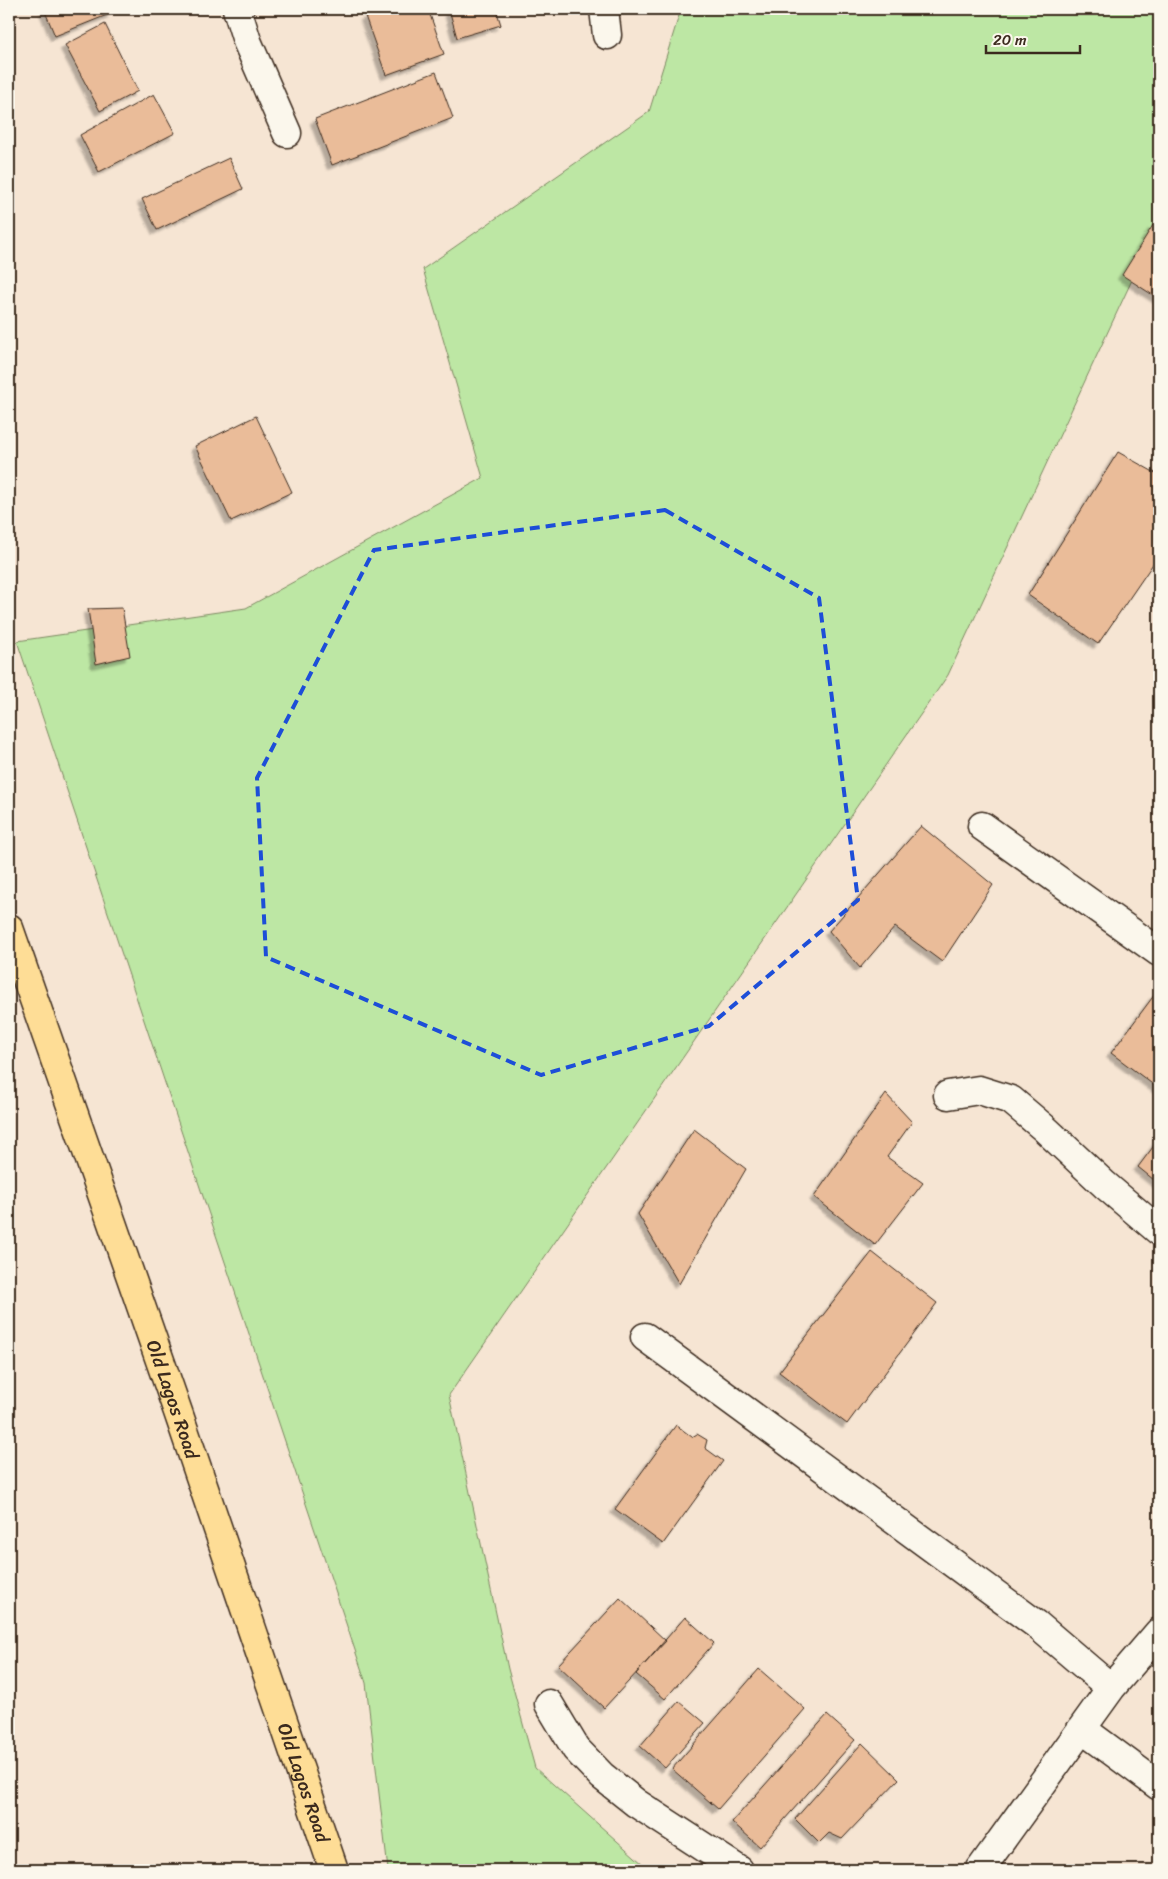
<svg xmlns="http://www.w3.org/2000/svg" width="1168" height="1879" viewBox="0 0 1168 1879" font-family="Sriracha,sans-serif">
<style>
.green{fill:#bde7a4;stroke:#7c8861}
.building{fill:#eabc99;stroke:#3b2a1e;filter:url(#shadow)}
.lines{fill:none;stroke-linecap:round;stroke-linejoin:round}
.minor-casing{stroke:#3b2a1e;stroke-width:31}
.primary-casing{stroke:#3b2a1e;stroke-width:31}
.minor{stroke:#fbf7ec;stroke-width:28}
.primary{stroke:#fedd96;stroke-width:28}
.marked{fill:none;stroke:#1d4ed8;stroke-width:4;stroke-dasharray:10 6;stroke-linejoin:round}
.labels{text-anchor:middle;stroke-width:5;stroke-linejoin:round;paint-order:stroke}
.street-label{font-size:19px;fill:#3b2a1e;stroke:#fbf7ec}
</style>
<defs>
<filter id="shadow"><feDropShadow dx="-4.5" dy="4.5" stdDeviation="1" flood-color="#0004"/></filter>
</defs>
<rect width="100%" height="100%" fill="#f6e5d3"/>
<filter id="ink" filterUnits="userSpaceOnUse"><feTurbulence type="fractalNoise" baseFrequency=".02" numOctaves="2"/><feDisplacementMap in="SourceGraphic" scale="10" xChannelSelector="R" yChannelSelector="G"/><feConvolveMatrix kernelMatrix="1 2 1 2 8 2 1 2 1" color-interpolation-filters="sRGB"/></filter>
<g filter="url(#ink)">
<path class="green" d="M681,9H1159V222L948,675L449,1395L508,1669L535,1768L644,1865L639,1870H388L366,1683L17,641L246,608L483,478L423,269L649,112Z"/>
<path class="building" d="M44,9H111L112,13L55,36Z
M383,9H428L444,54L386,75L365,16Z
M449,9H496L501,25L457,38Z
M105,24L138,91L100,111L65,45Z
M436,72L453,118L332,165L315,119Z
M154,94L175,133L99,172L80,135Z
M229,158L243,189L157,230L142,199Z
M1153,225L1159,229V299L1122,275Z
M256,416L292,492L231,521L195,446Z
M1118,452L1159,475V555L1098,644L1028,595Z
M122,608L130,656L96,664L88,609Z
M921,826L993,885L942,962L895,927L860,968L829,931Z
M1155,994L1159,997V1089L1111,1053Z
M886,1094L912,1122L887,1157L923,1183L875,1245L814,1197Z
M694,1129L746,1169L679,1284L638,1214Z
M1159,1139V1184L1138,1167Z
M872,1252L937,1303L847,1424L779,1372Z
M676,1425L692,1437L697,1434L707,1440L705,1448L723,1461L663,1544L615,1509Z
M620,1598L666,1641L604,1708L558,1665Z
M685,1617L714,1643L665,1699L636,1674Z
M759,1669L805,1709L718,1809L672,1769Z
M679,1701L705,1723L665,1768L640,1746Z
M827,1715L855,1740L760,1847L732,1822Z
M862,1743L899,1779L842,1839L829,1833L819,1843L795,1819Z"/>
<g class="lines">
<g class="minor-casing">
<path id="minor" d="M237,9L247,41L287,133
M604,9L607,35
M982,826L1159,952
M948,1095L979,1090L1011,1100L1044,1128L1105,1185L1159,1231
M645,1337L1036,1624L1111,1688
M549,1704L576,1749L602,1776L636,1803L739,1870
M1082,1729L1159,1786
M980,1870L1111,1688L1159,1632"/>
</g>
<g class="primary-casing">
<g id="primary">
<path id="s1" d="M9,928L178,1412L334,1870"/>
</g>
</g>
<use href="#minor" class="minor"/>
<use href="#primary" class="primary"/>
</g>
</g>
<path class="marked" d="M665,510L819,598L858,900L709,1026L541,1075L266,957L257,778L374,550Z"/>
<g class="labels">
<g class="street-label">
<text dy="7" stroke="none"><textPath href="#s1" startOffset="499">Old Lagos Road</textPath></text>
<text dy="7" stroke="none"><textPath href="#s1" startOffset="904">Old Lagos Road</textPath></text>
</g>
</g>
<rect width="1168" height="1879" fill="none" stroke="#fbf7ec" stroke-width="30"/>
<rect x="15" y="15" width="1138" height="1849" fill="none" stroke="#3b2a1e" stroke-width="2" filter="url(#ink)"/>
<path d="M986 45v8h94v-8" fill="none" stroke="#3b2a1e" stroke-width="2.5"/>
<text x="993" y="45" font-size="15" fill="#3b2a1e" stroke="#fbf7ec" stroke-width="4" paint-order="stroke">20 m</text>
</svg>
